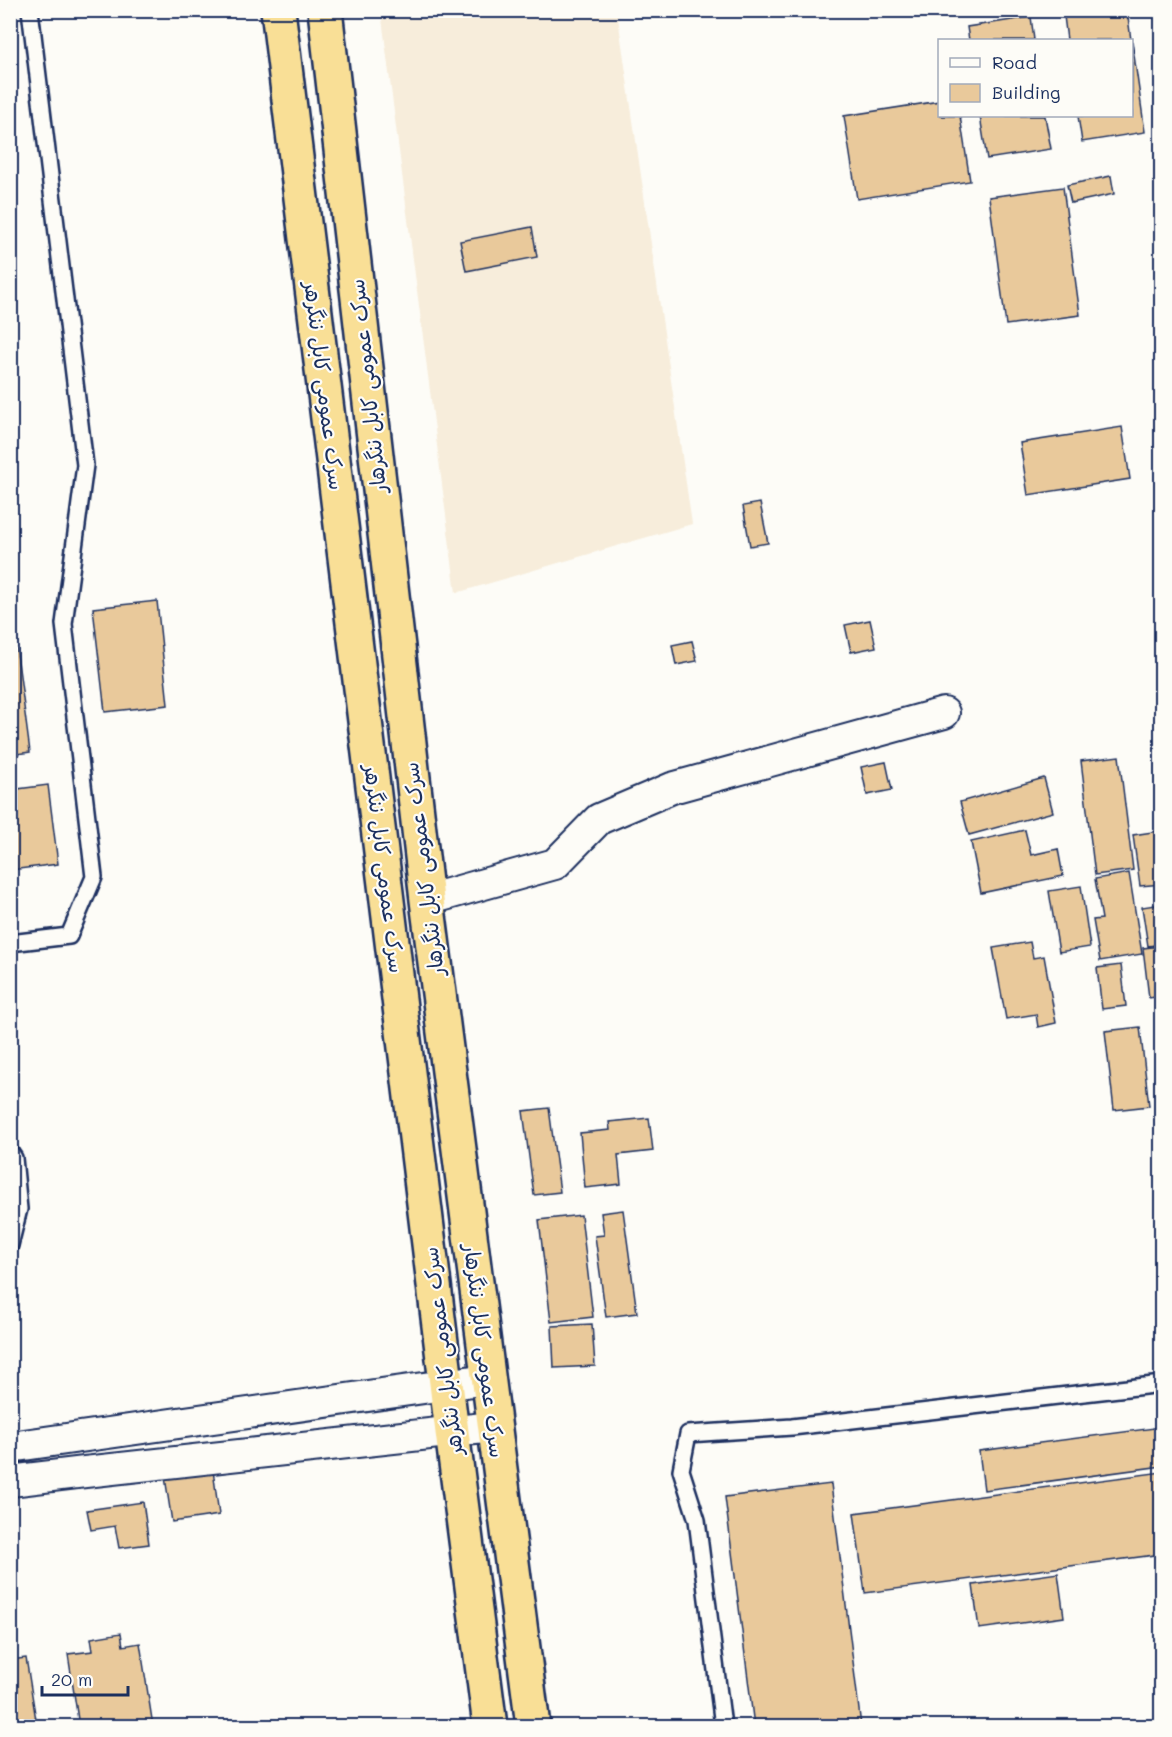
<svg xmlns="http://www.w3.org/2000/svg" width="1172" height="1737" viewBox="0 0 1172 1737" font-family="Mali,'Playpen Sans Arabic',sans-serif">
<style>
.built{fill:#f7eddb}
.building{fill:#e9c99b;stroke:#1b2f5e;stroke-width:1.5}
.lines{fill:none;stroke-linecap:round;stroke-linejoin:round}
.lane-casing{stroke:#1b2f5e;stroke-width:20}
.street-casing{stroke:#1b2f5e;stroke-width:34}
.highway-casing{stroke:#1b2f5e;stroke-width:38}
.lane{stroke:#fdfcf7;stroke-width:15}
.street{stroke:#fdfcf7;stroke-width:30}
.highway{stroke:#f9df96;stroke-width:33}
.labels{text-anchor:middle;stroke-width:4.5;stroke-linejoin:round;paint-order:stroke}
.street-label{font-size:21px;fill:#1b2f5e;stroke:#fdfcf7}
</style>
<rect width="100%" height="100%" fill="#fdfcf7"/>
<filter id="ink" filterUnits="userSpaceOnUse"><feTurbulence type="fractalNoise" baseFrequency=".0167" numOctaves="2"/><feDisplacementMap in="SourceGraphic" scale="12" xChannelSelector="R" yChannelSelector="G"/><feConvolveMatrix kernelMatrix="1 2 1 2 8 2 1 2 1" color-interpolation-filters="sRGB"/></filter>
<g filter="url(#ink)">
<path class="built" d="M381,11H617L692,524L456,593Z"/>
<path class="building" d="M770,10H807L771,16Z
M1104,10H1127L1131,40H1067L1064,16Z
M1031,17L1034,40H969L967,27Z
M1132,41L1145,132L1082,142L1078,116H1132Z
M940,101V116H960L970,181L857,199L844,116Z
M980,116H1045L1051,149L987,159Z
M1111,176L1114,194L1071,203L1067,185Z
M1063,187L1080,315L1006,325L989,197Z
M532,227L537,257L466,271L460,241Z
M1122,427L1130,479L1028,495L1020,443Z
M760,503L768,543L750,546L743,506Z
M10,600L30,752L10,755Z
M157,601L168,705L105,712L93,608Z
M870,620L876,647L851,652L845,625Z
M692,641L697,661L676,665L672,645Z
M1119,756L1133,870L1095,875L1081,761Z
M886,762L892,790L867,795L861,767Z
M1044,778L1053,812L969,835L960,802Z
M48,785L58,864L11,870L10,790Z
M1025,830L1031,855L1058,849L1063,876L981,893L971,842Z
M1159,831L1162,852V884L1140,886L1133,835Z
M1129,873L1142,954L1100,961L1093,920L1102,919L1095,879Z
M1081,886L1090,947L1059,952L1049,891Z
M1161,904L1162,944L1148,946L1142,907Z
M1030,942L1033,958L1044,956L1056,1023L1038,1027L1036,1014L1006,1019L993,948Z
M1162,946V996L1149,998L1143,948Z
M1121,965L1126,1006L1102,1009L1097,968Z
M1140,1027L1149,1106L1114,1110L1105,1031Z
M549,1108L560,1192L534,1195L523,1111Z
M649,1118L653,1151L618,1155L621,1184L585,1188L580,1133L610,1130L609,1122Z
M623,1210L637,1313L606,1317L595,1236L604,1235L601,1213Z
M581,1215L593,1317L551,1322L539,1220Z
M592,1324L595,1366L554,1368L552,1326Z
M1162,1427V1466L984,1490L979,1451Z
M213,1470L219,1515L172,1522L165,1477Z
M1162,1472V1554L865,1593L854,1513Z
M831,1484L861,1726H754L725,1497Z
M143,1502L149,1544L119,1548L115,1526L91,1530L87,1510Z
M1058,1573L1064,1617L979,1629L973,1585Z
M121,1633L123,1646L140,1643L153,1726H79L68,1654L93,1651L91,1638Z
M26,1658L37,1726H10V1660Z"/>
<g class="lines">
<g class="lane-casing">
<path id="lane" d="M10,943L69,936L94,877L64,624L85,465L30,10
M10,1152L14,1158L19,1209L10,1245
M723,1726L697,1520L681,1470L688,1434L792,1427L1162,1384"/>
</g>
<g class="street-casing">
<path id="street" d="M427,900L555,864L599,819L672,788L944,713
M10,1447L487,1379
M10,1481L85,1472L493,1427"/>
</g>
<g class="highway-casing">
<path id="highway" d="M278,10L452,1432L490,1726
M325,10L427,900L533,1726"/>
</g>
<use href="#lane" class="lane"/>
<use href="#street" class="street"/>
<use href="#highway" class="highway"/>
</g>
</g>
<g class="labels">
<g class="street-label">
<text transform="translate(324 386) rotate(83)" y="7">سرک عمومی کابل ننگرهر</text>
<text transform="translate(368 386) rotate(-96)" y="7">سرک عمومی کابل ننگرهار</text>
<text transform="translate(384 869) rotate(83)" y="7">سرک عمومی کابل ننگرهر</text>
<text transform="translate(424 869) rotate(-97)" y="7">سرک عمومی کابل ننگرهار</text>
<text transform="translate(443 1351) rotate(-97)" y="7">سرک عمومی کابل ننگرهر</text>
<text transform="translate(484 1351) rotate(83)" y="7">سرک عمومی کابل ننگرهار</text>
</g>
</g>
<rect width="1172" height="1737" fill="none" stroke="#fdfcf7" stroke-width="36"/>
<rect x="18" y="18" width="1136" height="1701" fill="none" stroke="#1b2f5e" stroke-width="2" filter="url(#ink)"/>
<rect x="938" y="39" width="195" height="78" fill="#fdfcf7" stroke="#a3aaba" stroke-width="1.5"/>
<rect x="950" y="58" width="30" height="9" fill="#fdfcf7" stroke="#a3aaba" stroke-width="1.5"/>
<text x="992" y="69" font-size="18" fill="#1b2f5e">Road</text>
<rect x="950" y="84" width="30" height="18" fill="#e9c99b" stroke="#a3aaba" stroke-width="1.5"/>
<text x="992" y="99" font-size="18" fill="#1b2f5e">Building</text>
<path d="M42 1686v9h86v-9" fill="none" stroke="#1b2f5e" stroke-width="3"/>
<text x="51" y="1686" font-size="18" fill="#1b2f5e" stroke="#fdfcf7" stroke-width="4.5" paint-order="stroke">20 m</text>
</svg>
